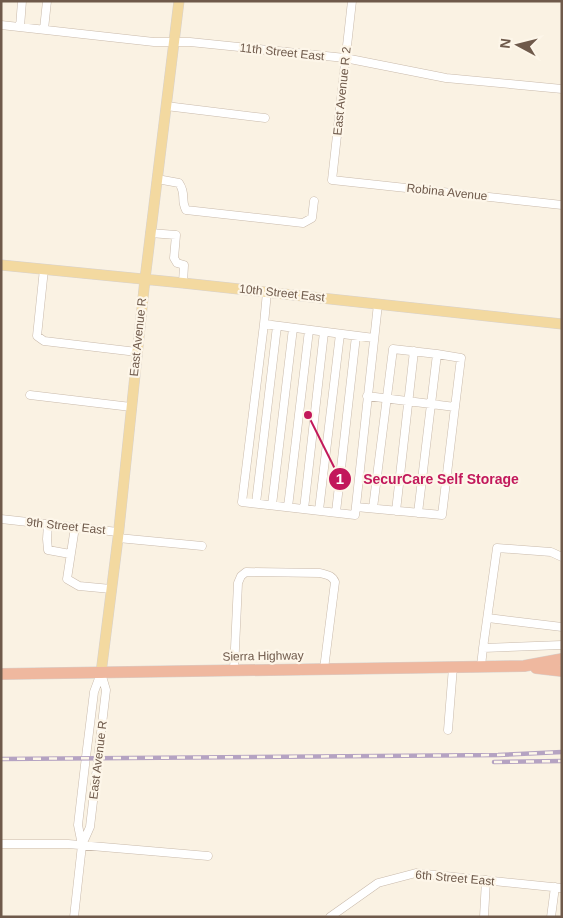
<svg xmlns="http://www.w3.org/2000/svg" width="563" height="918" viewBox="0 0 563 918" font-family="Arial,sans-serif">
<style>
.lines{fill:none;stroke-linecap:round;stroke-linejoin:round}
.minor-casing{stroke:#c9baab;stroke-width:9}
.major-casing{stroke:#d7d1cd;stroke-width:11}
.highway-casing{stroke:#d7d1cd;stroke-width:12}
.minor{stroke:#fff;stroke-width:8}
.major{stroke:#f3d9a0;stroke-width:10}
.highway{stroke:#efb89f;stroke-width:11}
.rail-casing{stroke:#b5a3c2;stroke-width:4.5}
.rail{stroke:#fdf6e9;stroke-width:2.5;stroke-dasharray:8;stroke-linecap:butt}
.labels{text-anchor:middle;stroke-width:4.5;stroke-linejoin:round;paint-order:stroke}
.street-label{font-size:12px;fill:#6f5a4b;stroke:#fdf6e9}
.leader{fill:none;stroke:#c2185b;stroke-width:2}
.callout-dot{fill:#c2185b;stroke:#fdf6e9;stroke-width:2}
.mark-label{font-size:15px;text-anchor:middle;font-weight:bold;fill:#fff}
.callout-label{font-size:14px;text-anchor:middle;font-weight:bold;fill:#c2185b;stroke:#fdf6e9;stroke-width:4.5;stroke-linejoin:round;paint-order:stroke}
</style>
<rect width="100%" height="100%" fill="#faf2e3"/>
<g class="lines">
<g class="minor-casing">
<path id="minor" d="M352,1L332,180L562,205
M1,25L154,42H190L345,58L446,78L562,89
M20,27L22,1
M44,29L47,1
M166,106L265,118
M157,179L179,183C187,195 180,199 186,210L303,223L312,218L314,201
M150,233L176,235L174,258L177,263L184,265L183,283
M44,269L37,336L44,341L137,352
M264,324L267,292
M374,338L264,324L242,502L355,515L378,304
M30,395L131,407
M256,503L277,326
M272,505L293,328
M288,507L309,330
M356,507L442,515L455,407L367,396
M373,508L393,349L437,354
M304,509L324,332
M319,510L340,334
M396,511L414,351
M336,512L356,336
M418,513L437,354L461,358L455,407
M1,519L118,532
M48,524L47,539L48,550L70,554
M75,527L67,579L79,586L111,589
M118,538L202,546
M488,618L562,627
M483,648L497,548L551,552L562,557
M481,666L483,648L562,645
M234,670L238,583L241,576L246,572L320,573C327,575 332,575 335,582L324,669
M448,730L453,667
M1,844H68L208,856
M82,845L90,827L106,690L101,673
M74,917L82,845L78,825L85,765L94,692L101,673
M330,917L378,883L416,873L562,888
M484,917L486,880
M551,917L555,887"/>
</g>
<g class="major-casing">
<path id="major" d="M1,265L183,283L562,324
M101,673L118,538L145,279L179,1"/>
</g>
<g class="highway-casing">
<path id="highway" d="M536,668L562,671
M1,674L524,666L562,659"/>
</g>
<use href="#minor" class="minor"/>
<use href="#major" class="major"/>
<use href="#highway" class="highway"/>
<g class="rail-casing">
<path id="rail" d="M1,759L498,755L562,752
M494,762L562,761"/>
</g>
<use href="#rail" class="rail"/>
</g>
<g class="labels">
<g class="street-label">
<text transform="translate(282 52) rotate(6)" y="4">11th Street East</text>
<text transform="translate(342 91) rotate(-84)" y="4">East Avenue R 2</text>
<text transform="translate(447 192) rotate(6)" y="4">Robina Avenue</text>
<text transform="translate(282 293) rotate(6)" y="4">10th Street East</text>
<text transform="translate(138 337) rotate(-84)" y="4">East Avenue R</text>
<text transform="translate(66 526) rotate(6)" y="4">9th Street East</text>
<text transform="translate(263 656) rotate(-1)" y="4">Sierra Highway</text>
<text transform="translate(98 760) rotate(-83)" y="4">East Avenue R</text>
<text transform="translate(455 878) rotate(5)" y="4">6th Street East</text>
</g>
</g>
<path class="leader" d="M308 415L340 479"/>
<g class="callout-dot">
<circle cx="308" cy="415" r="5"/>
<circle cx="340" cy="479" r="12"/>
</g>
<g class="mark-label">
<text x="340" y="484">1</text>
</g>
<g class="callout-label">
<text x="441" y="484">SecurCare Self Storage</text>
</g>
<rect width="563" height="918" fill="none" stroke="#6f5a4b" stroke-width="5"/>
<g transform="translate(518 45) rotate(277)" stroke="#fdf6e9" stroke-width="4" paint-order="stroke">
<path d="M0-4L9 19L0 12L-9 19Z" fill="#6f5a4b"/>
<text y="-8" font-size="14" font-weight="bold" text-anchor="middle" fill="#6f5a4b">N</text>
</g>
</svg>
